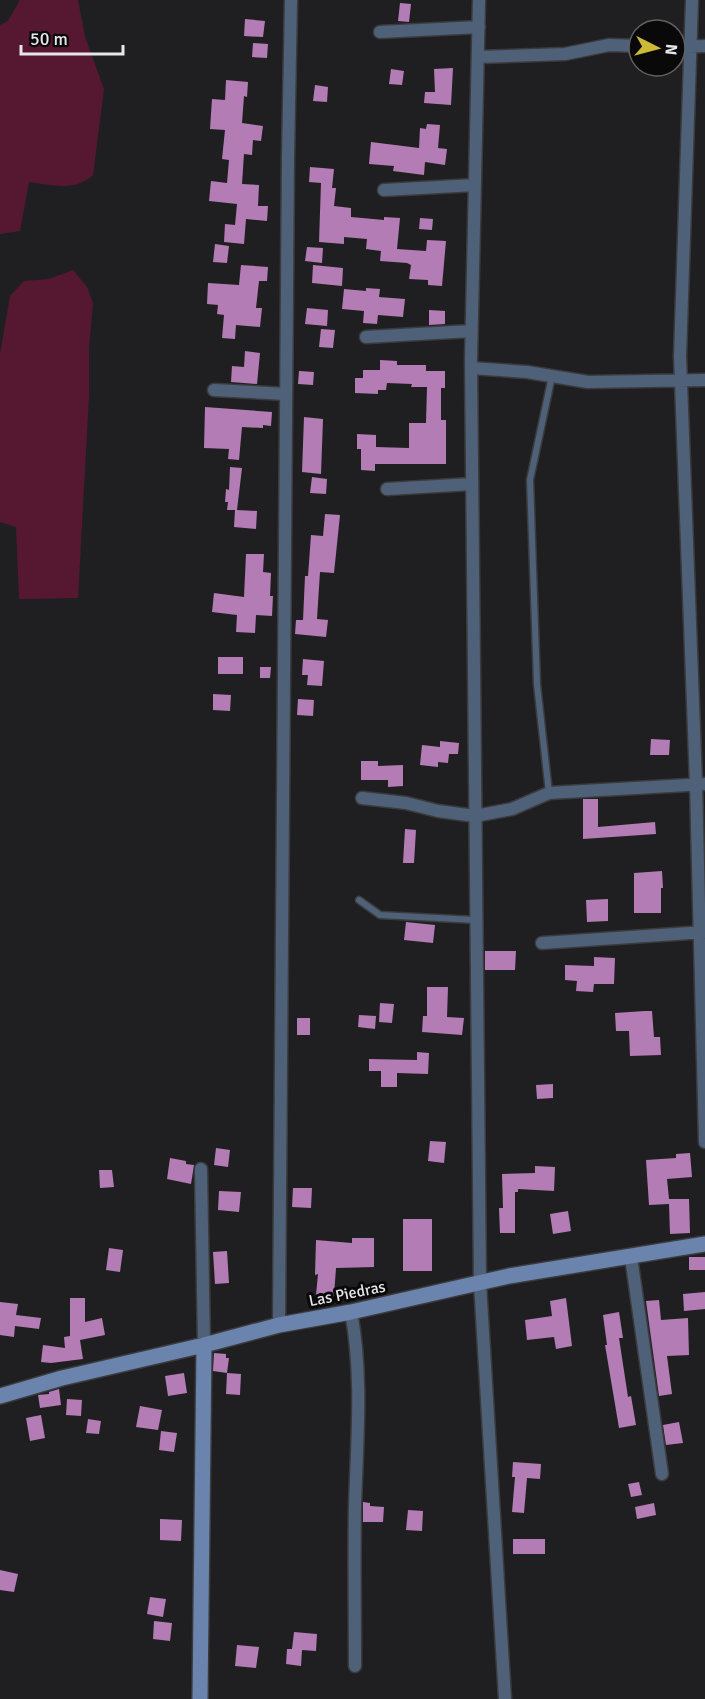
<svg xmlns="http://www.w3.org/2000/svg" width="705" height="1699" viewBox="0 0 705 1699" font-family="Signika,sans-serif">
<style>
.green{fill:#561831}
.building{fill:#b37cb4}
.lines{fill:none;stroke-linecap:round;stroke-linejoin:round}
.lane-casing{stroke:#3b3b3d;stroke-width:9}
.street-casing{stroke:#3b3b3d;stroke-width:15}
.secondary-casing{stroke:#3b3b3d;stroke-width:18}
.lane{stroke:#4f6079;stroke-width:6}
.street{stroke:#4f6079;stroke-width:12}
.secondary{stroke:#6a84ad;stroke-width:15}
.labels{text-anchor:middle;stroke-width:6;stroke-linejoin:round;paint-order:stroke}
.street-label{font-size:16px;fill:#e7e6e8;stroke:#09090a}
</style>
<rect width="100%" height="100%" fill="#1f1f21"/>
<path class="green" d="M20,0H78L85,37L104,89L93,175C74,192 52,185 29,182L20,231L0,234V25L8,21Z
M73,270L87,287L93,303L89,348V396L78,598L19,599L16,527L0,522V354L10,296L24,281L49,279Z"/>
<path class="building" d="M400,3L411,4L409,22L398,21Z
M245,19L265,21L263,37L244,36Z
M253,43L268,44L267,58L252,57Z
M453,68L451,105L424,103L425,92H435L434,69Z
M391,69L404,71L402,85L389,84Z
M226,80L248,82L247,97L244,96L242,123L263,126L261,141L253,140L252,155L244,154L242,184L259,185L258,206H268L267,221L246,219L244,244L224,242L225,224L235,225L237,204L209,201L211,181L227,183L229,160L222,159L225,130L210,129L212,99L225,100Z
M315,85L328,87L327,102L313,101Z
M427,124L440,125L438,148L447,149L445,165L425,162L424,175L393,171L394,166L369,164L371,142L419,148L420,128L426,129Z
M310,167L334,169L332,188H336L334,206L351,208V217L384,220V217L400,218L397,249L426,251L427,240L446,241L442,286L428,285V280L409,279L411,265L407,263L380,261L381,251L366,249L367,239L344,237V244L319,242L321,183L309,182Z
M420,218L433,219L432,230L419,229Z
M215,244L229,246L227,263L213,262Z
M307,247L323,248L322,263L305,261Z
M241,265L268,267L267,281H259L256,308H262L260,327L236,325L235,339L222,338L224,315L217,314L218,305L207,304L208,283L239,285Z
M313,265L343,268L342,286L312,283Z
M366,288L380,289L379,297L405,299L403,317L378,315L377,324L363,323L364,311L342,309L344,289L366,291Z
M307,308L328,310L327,326L305,324Z
M429,310L445,311V324L429,325Z
M321,329L335,330L333,348L319,347Z
M245,351L260,353L257,384L231,382L232,366L244,367Z
M380,360L397,361V365H426V371H445V388H441V420H446V464H375V471L361,470V449H357V434L376,435V447L409,448V423H426L427,387H411L412,384L387,383L386,390H378V394L355,393V378H363V370H380Z
M299,371L314,372L313,385L298,384Z
M205,407L272,412L271,426L263,425V428L242,427L239,460L228,459L229,449L204,448Z
M304,417L323,419L321,474L302,472Z
M230,467L242,468L237,510L257,511L256,529L234,527L235,510H227L228,502H225L226,489L229,490Z
M312,477L327,479L326,494L310,493Z
M325,514L340,515L334,573L320,572L317,619L328,620L326,637L295,634L296,620H303L305,576H308L311,535L323,536Z
M246,554H264L263,572L271,573L270,596H273L272,616L256,615L255,633L236,632L237,615L212,612L214,593L244,597Z
M218,657H243V674H218Z
M303,659L324,661L322,686L307,685L308,675H302Z
M260,667H271L270,678H260Z
M213,694L231,695L230,711L213,710Z
M298,699L314,700L313,716L297,715Z
M651,739L670,740L669,755H650Z
M440,741L459,743L458,754H449L448,763L438,762V767L420,765L422,745L440,747Z
M361,761H378V766L403,765V786L388,787V780H361Z
M583,799H598V827L655,822L656,834L583,839Z
M405,829L416,830L414,863H403Z
M662,871L663,888H661V913H634V873Z
M608,899V921L587,922L586,900Z
M406,922L435,925L433,943L404,940Z
M485,951H516L515,970H485Z
M594,957L615,958L614,984H594L593,992L576,991L577,981L565,980V965L594,966Z
M427,987H448L447,1017L464,1018L462,1035L422,1032L423,1016H427Z
M380,1003L394,1004L392,1023L379,1022Z
M645,1011H652L654,1037H660L661,1055L630,1056L629,1031H616L615,1013Z
M359,1015L376,1016L375,1029L358,1027Z
M297,1018H310V1035H297Z
M417,1052L429,1053L428,1074L397,1073V1087H381V1071H369V1059L417,1060Z
M553,1084V1098L537,1099L536,1085Z
M430,1141L446,1142L444,1163L428,1161Z
M216,1148L230,1150L228,1167L214,1165Z
M690,1153L692,1177L667,1179L669,1199H689L690,1233L670,1234L669,1204L649,1205L646,1160L676,1158V1154Z
M170,1158L186,1161V1164L194,1165L191,1184L167,1179Z
M535,1166L555,1167L554,1191L518,1189V1192H515V1233H500L499,1208H503L502,1174L535,1173Z
M99,1170H112L114,1187L100,1188Z
M293,1188H312L311,1208L292,1207Z
M219,1191L241,1192L239,1212L218,1210Z
M568,1211L571,1231L553,1234L550,1214Z
M403,1219H432V1271H403Z
M352,1238H374V1267L336,1268L334,1296L316,1295L318,1274L315,1275L316,1240L352,1243Z
M109,1248L123,1250L120,1272L106,1270Z
M227,1251L229,1283L215,1284L213,1252Z
M689,1257H705V1270H689Z
M705,1292V1309L684,1311L683,1294Z
M70,1298H85V1322L102,1318L105,1335L80,1340L83,1359L51,1363L41,1362L43,1345L65,1348L64,1337L70,1336Z
M566,1298L572,1346L556,1349L554,1337L527,1340L525,1320L552,1316L550,1301Z
M659,1300L661,1320L688,1318L689,1355L667,1356L672,1394L659,1396L646,1301Z
M0,1302L18,1304L16,1315L41,1318L39,1329L15,1326L14,1337L0,1335Z
M619,1312L623,1338H619L628,1397L631,1396L636,1425L619,1428L605,1345H607L603,1315Z
M214,1353L226,1354V1358H229L227,1373L213,1371Z
M184,1373L187,1393L168,1396L165,1376Z
M227,1373L241,1374L240,1395L226,1394Z
M59,1389L61,1405L40,1408L38,1395L49,1394V1392Z
M67,1399L82,1400L81,1416L66,1415Z
M140,1406L162,1410L158,1430L136,1427Z
M41,1415L45,1438L30,1441L26,1418Z
M88,1419L101,1421L99,1434L86,1433Z
M679,1422L683,1443L666,1445L663,1425Z
M161,1431L177,1433L174,1452L159,1450Z
M513,1462L541,1464L540,1479L527,1478L524,1513L512,1512L515,1477H512Z
M639,1482L642,1495L631,1497L628,1484Z
M363,1502L370,1503V1506L384,1507L383,1522H363Z
M654,1503L656,1515L637,1519L635,1507Z
M408,1510L423,1511L422,1531L406,1530Z
M160,1519L182,1520L181,1541L160,1540Z
M513,1539H545V1554H513Z
M0,1570L18,1574L14,1592L0,1590Z
M150,1597L166,1599L163,1617L147,1614Z
M154,1621L172,1623L170,1641L153,1639Z
M294,1632L317,1634L316,1651L302,1650L301,1666L286,1664L287,1649H292Z
M237,1645L259,1647L256,1668L235,1666Z"/>
<g class="lines">
<g class="lane-casing">
<path id="lane" d="M549,793L537,684L530,480L552,376
M359,900L380,915L476,920"/>
</g>
<g class="street-casing">
<path id="street" d="M479,0L471,360L480,1283L505,1699
M692,0L680,356L696,784L705,1142
M380,32L479,27
M675,47L705,46
M478,57L565,54L609,45L639,46
M384,190L475,185
M366,337L471,331
M471,368L527,372L588,382L705,380
M214,390L286,394
M387,489L472,484
M362,798L406,803L438,811L475,816L512,809L549,793L705,784
M542,943L705,932
M201,1169L204,1345
M631,1257L662,1474
M351,1312C363,1375 357,1441 355,1505C354,1558 355,1612 355,1666
M279,1325L288,157L291,0"/>
</g>
<g class="secondary-casing">
<path id="secondary" d="M0,1396L62,1378L204,1345L279,1325L351,1312L509,1276L705,1244
M200,1699L204,1345"/>
</g>
<use href="#lane" class="lane"/>
<use href="#street" class="street"/>
<use href="#secondary" class="secondary"/>
</g>
<g class="labels">
<g class="street-label">
<text transform="translate(347 1293) rotate(-11)" y="6">Las Piedras</text>
</g>
</g>
<g transform="translate(657 48) rotate(96)"><circle r="28" fill="#09090a" stroke="#626163" stroke-width="1.5"/>
<path d="M0-4.5L10 22L0 15L-10 22Z" fill="#cdb938"/>
<text y="-9" font-size="16" font-weight="bold" text-anchor="middle" fill="#e7e6e8">N</text>
</g>
<path d="M21 45v9h102v-9" fill="none" stroke="#e7e6e8" stroke-width="3"/>
<text x="30" y="45" font-size="18" fill="#e7e6e8" stroke="#09090a" stroke-width="4.5" paint-order="stroke">50 m</text>
</svg>
